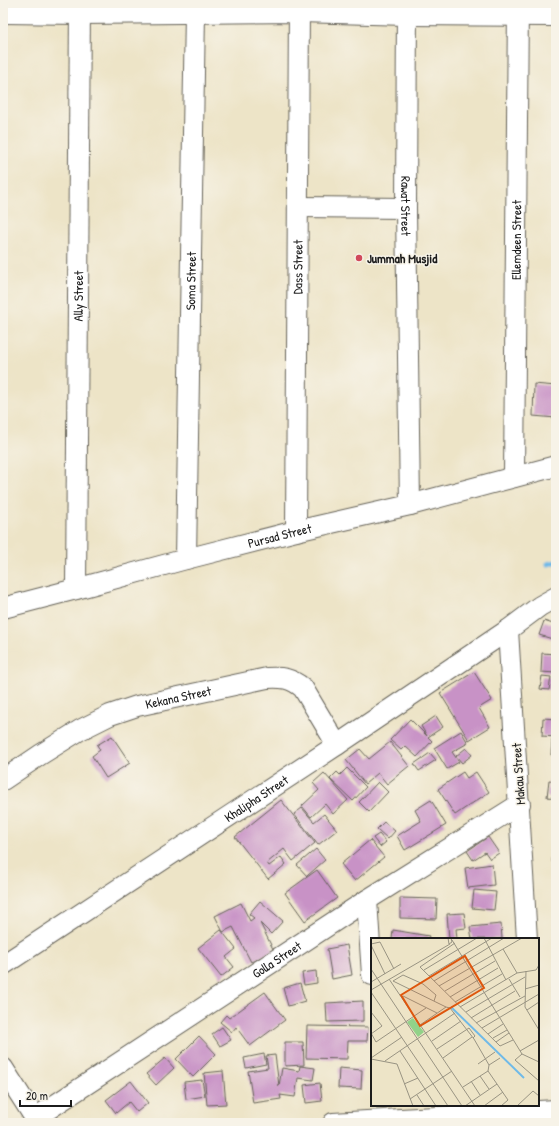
<svg xmlns="http://www.w3.org/2000/svg" width="559" height="1126" viewBox="0 0 559 1126" font-family="'Patrick Hand',sans-serif">
<style>
.lines{fill:none;stroke-linecap:round;stroke-linejoin:round}
.stream{stroke:#70bae8;stroke-width:5}
.building{fill:#c892c6}
.minor-casing{stroke:#656258;stroke-width:22}
.minor{stroke:#fff;stroke-width:20}
.poi-dot{fill:#d1495b;stroke:#f7f3e8;stroke-width:1.5}
.labels{text-anchor:middle;stroke-width:3;stroke-linejoin:round;paint-order:stroke}
.street-label{font-size:13px;fill:#1c1c1c;stroke:#f7f3e8}
.poi-label{font-size:13px;font-weight:bold;fill:#1c1c1c;stroke:#f7f3e8;text-anchor:start}
.inset-river{fill:none;stroke:#70bae8;stroke-width:2}
.inset-road{fill:none;stroke:#999483;stroke-width:1}
.view{fill:#de560d;fill-opacity:0.15;stroke:#de560d;stroke-width:2}
.inset-edge{fill:none;stroke:#1c1c1c;stroke-width:2}
</style>
<rect width="100%" height="100%" fill="#f7f3e8"/>
<filter id="ink" filterUnits="userSpaceOnUse"><feTurbulence type="fractalNoise" baseFrequency=".025" numOctaves="2"/><feDisplacementMap in="SourceGraphic" scale="8" xChannelSelector="R" yChannelSelector="G"/><feConvolveMatrix kernelMatrix="1 2 1 2 8 2 1 2 1" color-interpolation-filters="sRGB"/></filter>
<filter id="wash" filterUnits="userSpaceOnUse"><feTurbulence type="fractalNoise" baseFrequency=".012" numOctaves="4" result="noise"/><feDisplacementMap in="SourceGraphic" scale="16" xChannelSelector="R" yChannelSelector="G"/><feGaussianBlur stdDeviation="0.9" result="paint"/><feColorMatrix in="noise" values="0 0 0 0 0 0 0 0 0 0 0 0 0 0 0 0 0 1.4 0 .05"/><feComposite in="paint" operator="in"/></filter>
<g filter="url(#wash)">
<rect width="100%" height="100%" fill="#ede4c7"/>
<g class="lines">
<path class="stream" d="M548,564L556,562"/>
</g>
<g id="blocks">
<path class="building" d="M534,384L556,386V418L533,416Z
M544,621L556,625V640L539,635Z
M542,653L556,654V673L541,672Z
M474,672L492,700L479,708L490,727L469,740L440,693Z
M542,676L551,677L549,690L540,689Z
M436,716L443,727L428,737L432,741L417,757L405,746L401,750L390,740L410,719L427,736L421,726Z
M543,718L556,719V737L542,736Z
M461,731L468,743L452,752L459,762L447,769L434,748Z
M112,736L130,763L106,778L92,756L100,750L97,745Z
M552,740H556V756L551,755Z
M390,742L409,766L387,784L378,773L365,784L346,760L360,749L369,759Z
M466,748L472,755L462,763L456,756Z
M430,753L436,760L419,771L414,764Z
M347,768L366,787L353,801L330,779L337,772L340,775Z
M463,772L467,778L476,772L489,792L455,815L438,789Z
M324,773L348,800L333,814L325,804L311,817L302,806L319,790L313,783Z
M549,780L556,781V798L547,797Z
M378,782L388,792L369,812L359,802Z
M281,800L315,843L293,861L284,849L267,863L269,866L281,857L286,864L268,879L235,837Z
M431,800L446,825L405,850L397,836L421,821L415,810Z
M302,808L314,822L324,814L337,830L318,845L294,814Z
M384,822L395,831L388,839L377,829Z
M379,834L386,842L380,847L373,838Z
M488,837L499,853L490,859L485,852L473,860L467,851Z
M370,840L384,857L355,881L341,864Z
M553,844H556V862H552Z
M316,849L325,860L307,876L297,865Z
M492,864L494,885L468,888L465,868Z
M317,870L337,898L305,921L285,893Z
M474,890L496,892L494,910L472,908Z
M400,898L437,899L436,919L400,918Z
M260,901L283,921L271,934L260,923L274,951L251,962L233,927L223,932L215,916L241,903L250,921L254,918L249,914Z
M464,913L466,928L456,929L457,939H449L447,914Z
M501,924L502,939H472L470,927Z
M221,930L236,949L226,957L234,967L221,977L198,948Z
M393,930L429,936L428,939H392Z
M347,945L352,975L332,979L327,949Z
M316,971L317,983L304,985L302,973Z
M300,983L305,1001L288,1006L283,988Z
M265,992L285,1020L250,1046L236,1027L232,1032L220,1022L226,1015L229,1018Z
M363,1001V1021L327,1022L326,1003Z
M307,1026L368,1027L367,1041H348L347,1059L306,1058Z
M222,1027L231,1040L220,1046L212,1034Z
M199,1036L216,1054L193,1077L176,1059Z
M285,1042H303L304,1065L285,1066Z
M264,1054L266,1064L246,1068L244,1058Z
M275,1055L279,1086L282,1068L299,1071L300,1066L315,1068L313,1080L298,1078L295,1097L280,1095L281,1099L253,1103L248,1071L268,1068L266,1056Z
M165,1058L174,1068L156,1085L146,1074Z
M339,1068L362,1070L361,1089L338,1088Z
M223,1071L226,1104L207,1105L204,1073Z
M202,1080L205,1096L186,1099L184,1082Z
M131,1081L148,1103L137,1112L129,1102L116,1113L106,1100Z
M320,1083L322,1101L306,1103L304,1085Z"/>
</g>
</g>
<g filter="url(#ink)">
<use href="#blocks" fill-opacity="0" stroke="#656258" stroke-width="1"/>
<g class="lines">
<g class="minor-casing">
<g id="minor">
<path id="s1" d="M407,3L406,208L410,505"/>
<path d="M3,13L80,14L299,12L407,15L556,16"/>
<path d="M298,207L406,208"/>
<path id="s2" d="M514,477L518,3"/>
<path id="s3" d="M296,531L299,3"/>
<path id="s4" d="M186,559L195,12L197,3"/>
<path id="s5" d="M76,589L80,3"/>
<path id="s6" d="M3,608L76,589L186,559L296,531L410,505L556,466"/>
<path id="s7" d="M3,780L40,755L80,730L110,715L137,706L267,678C282,677 291,678 303,688L337,745"/>
<path d="M367,900L372,975"/>
<path d="M527,939L508,630L540,606L556,597"/>
<path id="s8" d="M3,965L337,745L508,630"/>
<path d="M3,1068L38,1123"/>
<path id="s9" d="M35,1118L367,900L520,804"/>
<path d="M333,1123L556,1110"/>
</g>
</g>
<use href="#minor" class="minor"/>
</g>
</g>
<circle class="poi-dot" cx="359" cy="258" r="4"/>
<g class="labels">
<g class="street-label">
<text dy="5" stroke="none"><textPath href="#s1" startOffset="203">Rawat Street</textPath></text>
<text dy="5" stroke="none"><textPath href="#s2" startOffset="237">Ellemdeen Street</textPath></text>
<text dy="5" stroke="none"><textPath href="#s3" startOffset="264">Dass Street</textPath></text>
<text dy="5" stroke="none"><textPath href="#s4" startOffset="278">Soma Street</textPath></text>
<text dy="5" stroke="none"><textPath href="#s5" startOffset="293">Ally Street</textPath></text>
<text dy="5" stroke="none"><textPath href="#s6" startOffset="286">Pursad Street</textPath></text>
<text dy="5" stroke="none"><textPath href="#s7" startOffset="196">Kekana Street</textPath></text>
<text transform="translate(518 774) rotate(-94)" y="5">Makau Street</text>
<text dy="5" stroke="none"><textPath href="#s8" startOffset="303">Khalipha Street</textPath></text>
<text dy="5" stroke="none"><textPath href="#s9" startOffset="289">Golla Street</textPath></text>
</g>
<g class="poi-label">
<text x="367" y="263">Jummah Musjid</text>
</g>
</g>
<g transform="translate(371 938)">
<rect width="168" height="168" fill="#ede4c7"/>
<path d="M42,80L53,94L47,99L36,84Z" fill="#92d289"/>
<path class="inset-river" d="M80,69L153,140"/>
<path class="inset-road" d="M77,0L78,6L81,4L80,0M113,0L135,42M81,2L151,116L168,124M84,5L49,29L129,108L142,102M0,6L9,4L23,31M0,7L14,36M132,11L146,35L165,32L168,27M0,31L91,168M53,32L106,0M155,33L154,69L168,92M58,38L121,0M18,41L104,168M138,41L149,59M22,43L75,69M22,43L32,37L52,46L65,57L63,63M63,43L133,0M0,44L30,26M68,48L151,0M154,51L168,47M0,52L79,6M74,53L124,23M0,54L77,168M32,58L66,75M79,59L127,30M84,64L131,36M89,69L146,35M156,72L168,64M0,74L11,88L0,96M95,74L154,39M100,80L144,53M105,85L154,58M49,87L75,69L79,70L103,101L118,127L117,133M111,90L168,56M0,95L5,104L55,70M117,96L132,86M122,100L136,92M61,103L90,83M125,104L138,95M66,111L98,90L104,98L102,100M29,113L65,168M149,113L168,102M151,116L144,122L168,143M0,120L31,99M72,120L101,99M0,121L26,126L42,168M14,123L84,75M107,126L124,114M118,127L129,120M117,133L137,162L130,168M109,138L118,151M100,143L109,157M33,146L47,140M92,149L117,133M46,157L53,168M39,161L81,133M94,168L126,146M113,168L132,154M146,168L162,153L168,158"/>
<path class="view" d="M94,18L113,50L49,88L30,57Z"/>
<rect width="168" height="168" class="inset-edge"/>
</g>
<rect width="559" height="1126" fill="none" stroke="#f7f3e8" stroke-width="16"/>
<path d="M20 1100v6h51v-6" fill="none" stroke="#1c1c1c" stroke-width="2"/>
<text x="26" y="1100" font-size="12" fill="#1c1c1c" stroke="#f7f3e8" stroke-width="3" paint-order="stroke">20 m</text>
</svg>
